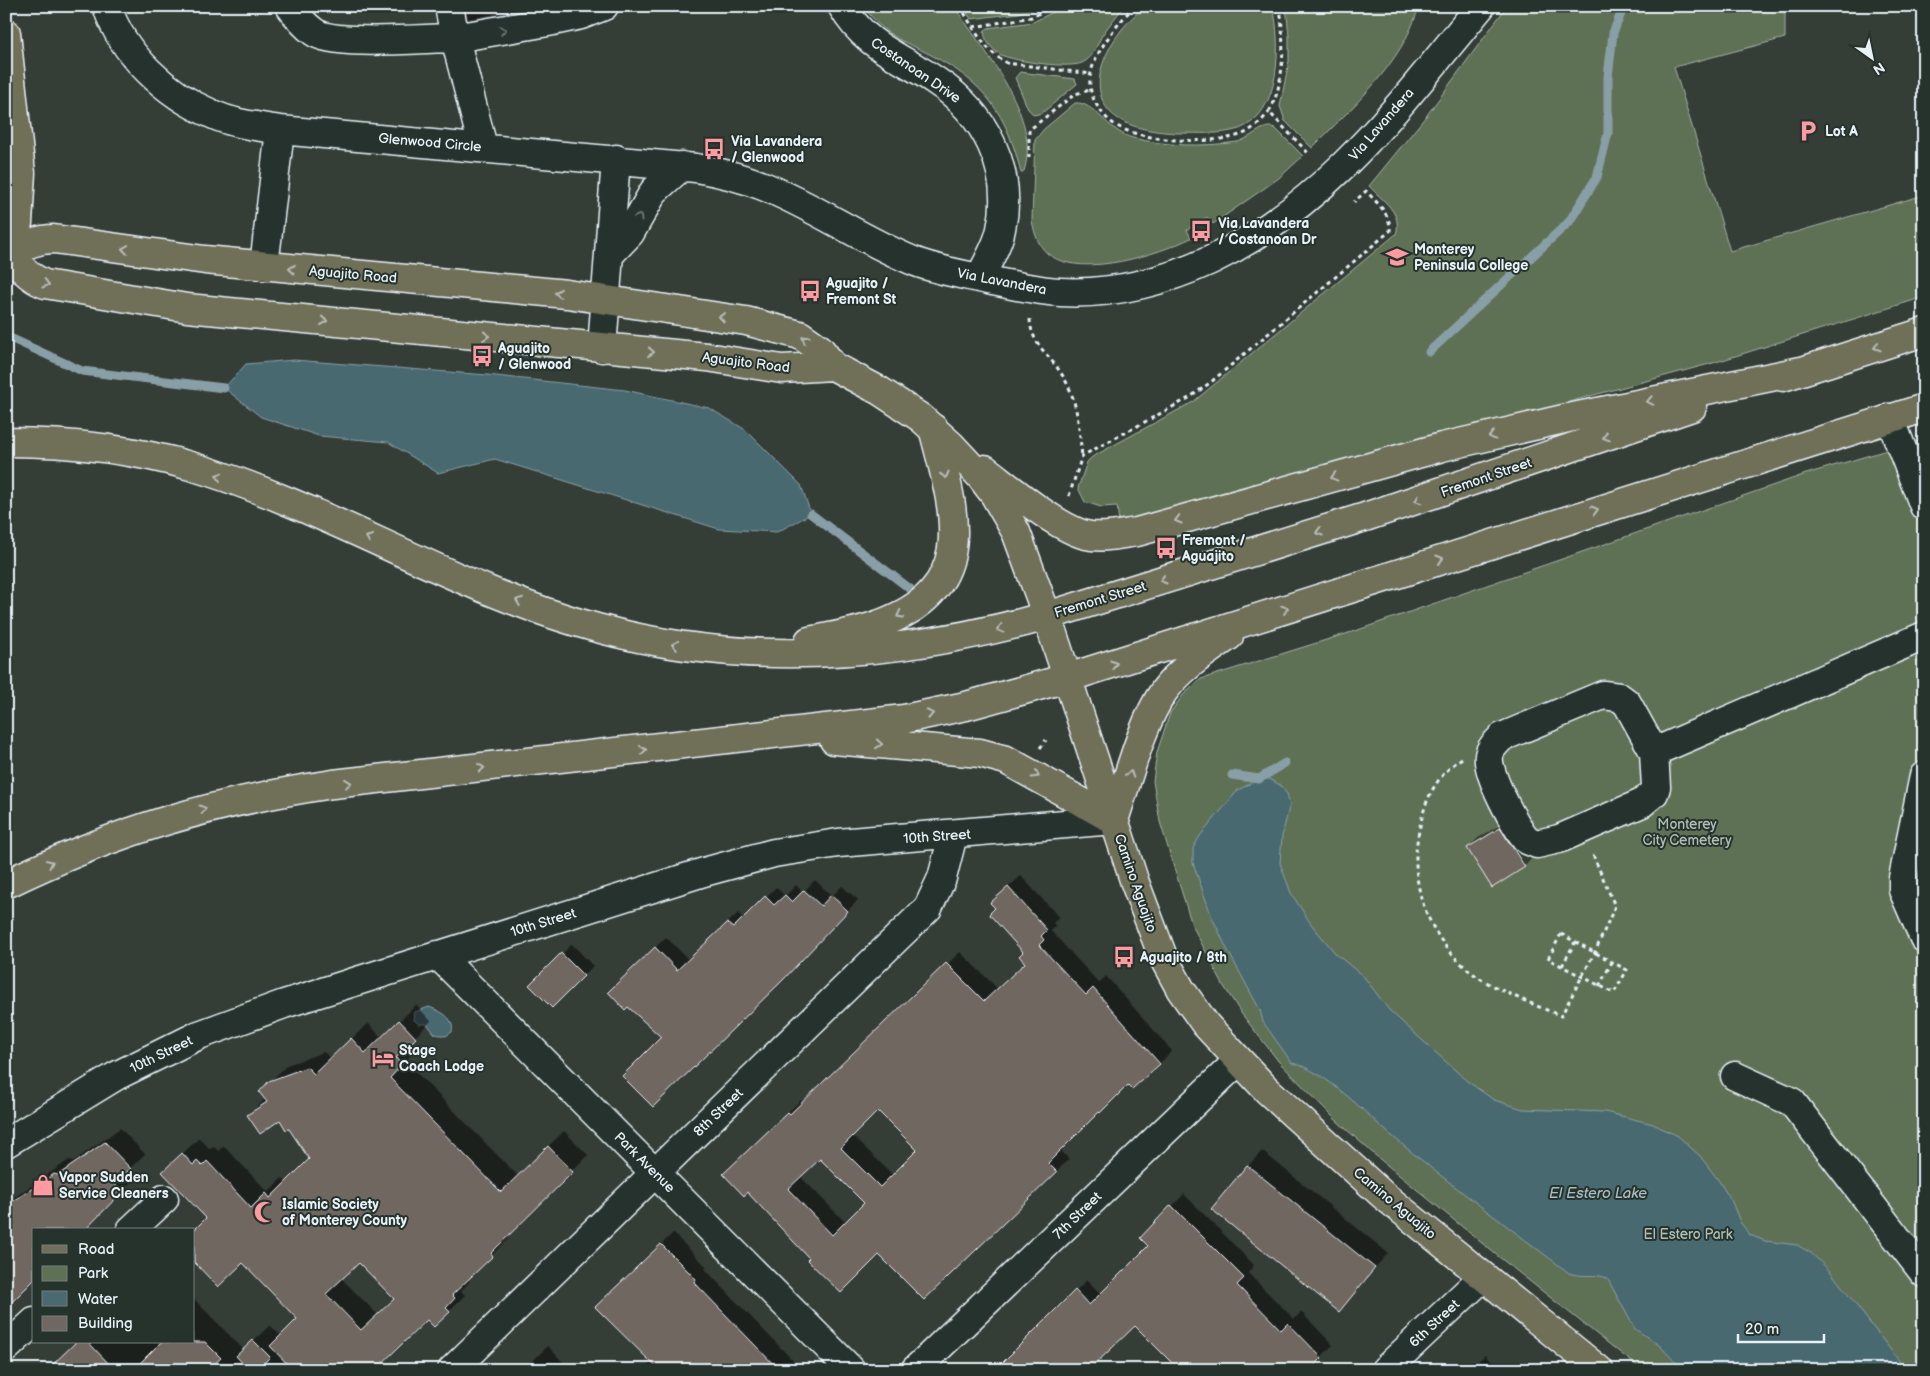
<svg xmlns="http://www.w3.org/2000/svg" width="1930" height="1376" viewBox="0 0 1930 1376" font-family="'Balsamiq Sans',sans-serif">
<style>
.green{fill:#5f7154;stroke:#a4b1a6}
.water{fill:#4a6971;stroke:#899fa7}
.shadow{fill:#0007;fill-rule:evenodd}
.lines{fill:none;stroke-linecap:round;stroke-linejoin:round}
.stream{stroke:#899fa7;stroke-width:9}
.building{fill:#706760;stroke:#e8f1f8;fill-rule:evenodd}
.minor-casing{stroke:#e8f1f8;stroke-width:31}
.major-casing{stroke:#e8f1f8;stroke-width:31}
.highway-casing{stroke:#e8f1f8;stroke-width:31}
.path{stroke:#e8f1f8;stroke-width:3;stroke-dasharray:4 4;stroke-linecap:butt}
.minor{stroke:#26332d;stroke-width:28}
.major{stroke:#706f59;stroke-width:28}
.highway{stroke:#706f59;stroke-width:28}
.oneway{stroke:#6a7674}
.oneway2{stroke:#b8bdb8}
.labels{text-anchor:middle;stroke-width:4;stroke-linejoin:round;paint-order:stroke}
.street-label{font-size:14px;fill:#e8f1f8;stroke:#26332d}
.poi-label{font-size:14px;font-weight:bold;fill:#e8f1f8;stroke:#26332d;text-anchor:start}
.park-label{font-size:14px;fill:#b1beb6;stroke:#26332d}
.water-label{font-size:15px;font-style:italic;fill:#a9bbc2;stroke:#26332d}
</style>
<rect width="100%" height="100%" fill="#353d37"/>
<filter id="ink" filterUnits="userSpaceOnUse"><feTurbulence type="fractalNoise" baseFrequency=".02" numOctaves="2"/><feDisplacementMap in="SourceGraphic" scale="10" xChannelSelector="R" yChannelSelector="G"/><feConvolveMatrix kernelMatrix="1 2 1 2 8 2 1 2 1" color-interpolation-filters="sRGB"/></filter>
<g filter="url(#ink)">
<path class="green" d="M863,6H954C982,49 1042,116 1024,171L1021,173C1007,114 985,83 931,55C898,38 887,38 863,6Z
M963,6H971L974,11L981,6H1043L1019,13L971,19Z
M1065,6H1125C1117,15 1110,24 1103,34C1097,43 1095,56 1084,62C1072,70 1014,61 1001,55C993,51 984,40 984,31L988,28L1033,22Z
M1146,6H1273C1281,42 1282,114 1239,129C1220,135 1199,133 1179,133C1157,132 1128,129 1111,113C1080,82 1117,26 1146,6Z
M1286,6H1419C1403,64 1352,107 1312,148L1285,121L1280,106L1289,61V36Z
M1507,6H1785V38L1674,67L1730,251L1924,195V297L1713,363L1119,523L1117,506L1101,507L1085,502L1078,488L1087,462L1092,457L1193,402L1396,234C1403,213 1382,200 1369,186L1427,115Z
M1020,72L1075,79L1077,84L1042,113L1034,115L1028,109L1015,78Z
M1075,103C1094,101 1108,132 1133,138C1165,146 1203,147 1237,142C1251,139 1262,123 1275,128L1303,156L1279,178L1213,224L1207,217L1187,230L1191,238C1159,254 1084,278 1051,256C1039,249 1034,233 1032,220L1035,140L1044,129Z
M1924,439V1370H1642L1494,1253L1376,1156L1336,1120L1279,1062L1241,1013L1223,985L1192,925L1160,822L1153,781L1157,752L1170,713L1183,695L1201,679L1355,631L1806,474Z"/>
<path class="water" d="M294,360L487,375L625,390L709,408L746,430L801,485L811,514L777,532L719,529L495,459L438,473L388,442L319,436L261,417L224,388L246,364Z
M1259,779H1269L1280,785L1287,794L1290,804L1282,836L1280,863L1291,893L1311,924L1336,954L1364,977L1389,1010L1467,1081L1494,1100L1523,1109L1605,1112L1653,1124L1678,1136L1700,1156L1719,1181L1732,1202L1740,1222L1750,1235L1765,1241L1797,1245L1811,1253L1830,1271L1906,1370H1683L1659,1345L1635,1329L1607,1278C1595,1273 1583,1278 1569,1273C1510,1228 1449,1184 1392,1136C1366,1114 1325,1070 1292,1063L1263,1022L1260,1010L1227,949L1211,915L1193,863V848L1200,836L1238,790Z
M429,1007C441,1011 455,1018 452,1032L446,1036L435,1034L427,1024H419L414,1020L415,1012Z"/>
<path class="shadow" d="M339,6H359L343,9Z
M465,6H540L468,19Z
M1510,819L1534,856L1525,866L1492,886L1468,848L1478,838Z
M1021,876L1059,917L1053,923L1056,926L1051,931L1099,983L1106,976L1172,1051L1159,1064L1128,1083L1060,1150L1069,1159L1056,1172L879,1253L811,1259L737,1162L801,1100L803,1103L960,952L998,989L1027,963L1025,951L997,908L1005,890ZM878,1109L919,1150L893,1175L852,1135ZM820,1157L866,1203L846,1223L800,1176Z
M815,880L832,896L842,886L858,900L793,968L663,1037L610,992L666,937L689,960L738,913L744,919L776,887L785,896L796,885L803,892Z
M572,944L593,966L552,1007L530,985Z
M416,1005L431,1021L411,1041L418,1048L405,1061L518,1176L564,1131L588,1155L506,1236L508,1239L468,1279L470,1281L461,1291L465,1295L449,1311L289,1364L282,1370H48L77,1342H194V1299L244,1350L270,1325L281,1336L299,1319L243,1261L218,1285L194,1261V1232L208,1218L180,1156L199,1138L210,1149L214,1146L218,1151L224,1146L268,1192L282,1178L287,1182L310,1159L290,1128L280,1119L249,1115L266,1098L270,1082L287,1065L324,1052L331,1059L368,1023L382,1038ZM359,1261L396,1299L378,1315L341,1278Z
M120,1128L145,1154L129,1169L135,1178L83,1230H34L6,1305V1203L69,1160L74,1161Z
M1262,1151L1388,1253L1339,1310L1248,1166Z
M1184,1194L1254,1265L1248,1273L1294,1319L1301,1312L1333,1345L1308,1370H1174L1177,1366L1135,1324L1089,1370H994L1087,1280L1101,1294L1150,1246L1141,1238Z
M673,1233L707,1267L705,1269L802,1370H644L652,1361L597,1307Z
M548,1346L570,1370H523Z
M1485,1355L1499,1370H1469Z"/>
<g class="lines">
<path class="stream" d="M6,336L82,371L224,388
M1429,352L1569,222L1597,177L1608,133V77L1613,33L1624,6
M811,514L917,594
M1232,775L1259,779L1285,763"/>
</g>
<path class="building" d="M1500,828L1525,867L1492,888L1467,848Z
M1008,887L1047,930L1041,936L1044,940L1039,945L1086,995L1093,988L1160,1064L1132,1089L1128,1085L1100,1113L1099,1112L1048,1163L1057,1172L924,1300L879,1255L841,1293L807,1260L809,1258L747,1192L744,1196L723,1174L788,1112L790,1114L946,963L984,1001L1025,963L1019,956L1023,952L989,914L995,908L990,903ZM878,1111L917,1150L880,1187L841,1148ZM820,1159L864,1203L832,1235L788,1189Z
M804,890L821,906L831,895L848,911L783,980L653,1107L622,1076L661,1037L628,1007L625,1010L608,992L655,947L677,970L727,923L733,928L765,896L774,905L785,895L792,902Z
M561,953L584,976L552,1008L529,985Z
M399,1020L416,1038L396,1058L402,1065L390,1078L501,1192L548,1146L573,1172L491,1253L493,1256L452,1295L455,1298L446,1308L450,1312L434,1327L427,1320L375,1370H293L270,1346L297,1319L243,1263L218,1287L194,1262V1230L206,1218L162,1172L182,1153L193,1165L197,1161L202,1166L207,1161L251,1208L266,1193L270,1198L309,1159L289,1129L286,1130L280,1120L260,1134L247,1115L267,1102L259,1092L269,1081L307,1067L314,1074L351,1038L365,1053ZM359,1263L394,1299L361,1330L326,1294Z
M105,1142L131,1169L114,1182L121,1193L85,1230H34V1280L6,1308V1206L54,1174L58,1175Z
M1247,1165L1375,1268L1339,1312L1211,1209Z
M1171,1205L1244,1278L1237,1285L1281,1330L1288,1323L1322,1358L1310,1370H1179L1135,1326L1089,1370H995L1075,1290L1089,1305L1148,1246L1140,1238Z
M661,1244L696,1279L694,1282L779,1370H659L595,1307Z
M253,1340L270,1357L257,1370H249L236,1356Z
M76,1342H88L115,1370H47Z
M161,1342H205L221,1358L208,1370H133Z"/>
<g class="lines">
<g class="minor-casing">
<path id="minor" d="M107,6C122,54 167,95 212,114C233,124 257,126 280,130L696,168C719,172 741,177 763,186C816,207 863,241 916,262C940,271 967,275 992,281C1014,285 1037,291 1060,292C1114,295 1163,282 1211,260C1330,203 1399,105 1481,6
M290,6C297,16 304,25 314,32C335,47 425,38 455,38L449,6
M842,6C865,47 900,56 936,81C985,113 1014,170 1001,229C998,246 987,262 980,278
M483,147L455,38L548,22L581,15L604,6
M609,255L630,233L654,191L682,166
M264,266L280,130
M602,348L616,159
M1890,418L1924,506
M1603,695L1619,697L1627,703L1654,752L1656,787L1654,793L1642,803L1559,839L1537,844L1527,840C1515,826 1486,773 1489,756C1490,748 1496,743 1502,737Z
M1654,752L1924,636
M1924,776L1903,878V890L1924,938
M438,955L851,1370
M1735,1076L1792,1102L1924,1273
M6,1143L116,1076L199,1035L284,1004L704,872L774,853L838,843L1114,820
M131,1230L164,1199
M6,1348L34,1322
M452,1370L928,908L942,878L953,835
M915,1370L1238,1061
M1385,1370L1483,1277"/>
</g>
<g class="major-casing">
<path id="major" d="M10,253C25,245 37,239 54,239L205,260L567,294L746,321L800,335L820,349L833,366L880,391L921,418L952,446L981,477L994,494L1016,532L1047,616L1135,883L1163,957L1181,990L1206,1025L1267,1090L1383,1195L1599,1370
M10,253C21,268 28,277 45,284L187,308L707,357L782,369L833,366
M1783,377L1924,332
M985,469C1010,488 1057,528 1086,535C1101,539 1122,534 1137,532L1442,447L1568,418L1801,371
M1047,616L1365,517L1692,407
M1067,678L1924,408
M1114,820C1127,782 1142,722 1164,691C1181,668 1206,652 1229,636"/>
</g>
<g class="highway-casing">
<path id="highway" d="M6,33L21,173L18,223L10,253
M6,442C70,442 133,449 194,467C332,509 457,590 597,628C747,669 899,657 1047,616
M809,641C832,636 857,633 880,624C982,587 954,510 933,428
M834,740L980,753L1006,760L1114,820
M6,884C115,831 213,802 333,784L904,719L966,706L1067,678"/>
</g>
<path class="path" d="M960,6C973,27 984,51 1007,63L1091,74
M1134,6C1118,24 1091,55 1090,80C1088,97 1104,120 1119,127C1146,142 1214,145 1243,134C1253,129 1262,121 1269,112
M1280,6C1284,42 1286,80 1269,112L1310,155
M973,27L1032,17L1054,6
M1029,158V130L1075,94L1090,90
M1030,319C1031,346 1052,356 1064,378C1078,401 1079,430 1082,456
M1069,496L1082,456L1189,398L1211,382L1390,231C1391,214 1377,203 1366,191L1354,202
M1040,748L1046,740
M1462,758C1435,777 1425,799 1419,831C1407,886 1431,945 1478,977C1503,993 1533,1004 1561,1016L1595,952L1615,906L1593,855
M1561,934L1627,970L1614,993L1548,959Z
M1562,966L1575,942
M1599,986L1612,962"/>
<use href="#minor" class="minor"/>
<use href="#major" class="major"/>
<use href="#highway" class="highway"/>
</g>
<defs><path id="oneway-chevron" d="M-2-3.5L2.5 0L-2 3.5" fill="none" stroke-width="1.6" stroke-linecap="round" stroke-linejoin="round" transform="scale(1.25)"/></defs>
<g class="oneway">
<use href="#oneway-chevron" transform="translate(503 30) rotate(-10)"/>
<use href="#oneway-chevron" transform="translate(639 217) rotate(-61)"/>
</g>
<g class="oneway2">
<use href="#oneway-chevron" transform="translate(125 249) rotate(-171)"/>
<use href="#oneway-chevron" transform="translate(292 269) rotate(-175)"/>
<use href="#oneway-chevron" transform="translate(46 284) rotate(16)"/>
<use href="#oneway-chevron" transform="translate(558 293) rotate(-175)"/>
<use href="#oneway-chevron" transform="translate(722 317) rotate(-172)"/>
<use href="#oneway-chevron" transform="translate(324 321) rotate(5)"/>
<use href="#oneway-chevron" transform="translate(486 336) rotate(5)"/>
<use href="#oneway-chevron" transform="translate(805 339) rotate(-147)"/>
<use href="#oneway-chevron" transform="translate(1877 347) rotate(162)"/>
<use href="#oneway-chevron" transform="translate(651 352) rotate(5)"/>
<use href="#oneway-chevron" transform="translate(1650 401) rotate(169)"/>
<use href="#oneway-chevron" transform="translate(1492 436) rotate(167)"/>
<use href="#oneway-chevron" transform="translate(1606 437) rotate(161)"/>
<use href="#oneway-chevron" transform="translate(945 475) rotate(76)"/>
<use href="#oneway-chevron" transform="translate(219 476) rotate(-161)"/>
<use href="#oneway-chevron" transform="translate(1334 477) rotate(165)"/>
<use href="#oneway-chevron" transform="translate(1418 500) rotate(161)"/>
<use href="#oneway-chevron" transform="translate(1595 510) rotate(-17)"/>
<use href="#oneway-chevron" transform="translate(1178 520) rotate(164)"/>
<use href="#oneway-chevron" transform="translate(1319 532) rotate(163)"/>
<use href="#oneway-chevron" transform="translate(369 538) rotate(-157)"/>
<use href="#oneway-chevron" transform="translate(1440 559) rotate(-17)"/>
<use href="#oneway-chevron" transform="translate(1163 580) rotate(163)"/>
<use href="#oneway-chevron" transform="translate(519 601) rotate(-159)"/>
<use href="#oneway-chevron" transform="translate(1285 609) rotate(-19)"/>
<use href="#oneway-chevron" transform="translate(900 615) rotate(153)"/>
<use href="#oneway-chevron" transform="translate(1000 629) rotate(166)"/>
<use href="#oneway-chevron" transform="translate(675 645) rotate(-170)"/>
<use href="#oneway-chevron" transform="translate(1114 664) rotate(-17)"/>
<use href="#oneway-chevron" transform="translate(930 714) rotate(-11)"/>
<use href="#oneway-chevron" transform="translate(879 744) rotate(5)"/>
<use href="#oneway-chevron" transform="translate(643 750) rotate(-6)"/>
<use href="#oneway-chevron" transform="translate(481 768) rotate(-6)"/>
<use href="#oneway-chevron" transform="translate(1130 774) rotate(-71)"/>
<use href="#oneway-chevron" transform="translate(1036 775) rotate(30)"/>
<use href="#oneway-chevron" transform="translate(348 783) rotate(-6)"/>
<use href="#oneway-chevron" transform="translate(203 809) rotate(-15)"/>
<use href="#oneway-chevron" transform="translate(50 863) rotate(-24)"/>
</g>
</g>
<defs>
<g id="parking-bare" transform="scale(1.725)"><path d="M-3.5-5.5H1a3.5 3.5 0 0 1 0 7H-1V5.5H-3.5ZM-1-3.4V-.6H.8a1.4 1.4 0 0 0 0-2.8Z" fill="#ff9aa2" stroke="#26332d" stroke-width="2.5" paint-order="stroke"/></g>
<g id="bus-bare" transform="scale(1.725)"><path d="M-5-6H5V4H4V6H2V4H-2V6H-4V4H-5ZM-3.5-4V0h7V-4ZM-3.5 1.2v1.5H-2V1.2ZM2 1.2v1.5H3.5V1.2Z" fill="#ff9aa2" stroke="#26332d" stroke-width="2.5" paint-order="stroke"/></g>
<g id="university-bare" transform="scale(1.725)"><path d="M0-5L7-2L0 1L-7-2ZM-4 1L0 2.5L4 1V4Q0 6-4 4Z" fill="#ff9aa2" stroke="#26332d" stroke-width="2.5" paint-order="stroke"/></g>
<g id="hotel-bare" transform="scale(1.725)"><path d="M-6-4.5h1.5V1H6V5H4.5V3h-9V5H-6ZM-4 0a1.8 1.8 0 1 1 3.6 0ZM.5 0V-2.5h3Q6-2.5 6 0Z" fill="#ff9aa2" stroke="#26332d" stroke-width="2.5" paint-order="stroke"/></g>
<g id="shop-bare" transform="scale(1.725)"><path d="M-5-2.5h2.3a2.7 3.5 0 0 1 5.4 0H5L5.5 6h-11ZM-1.5-2.5h3a1.5 2.3 0 0 0-3 0Z" fill="#ff9aa2" stroke="#26332d" stroke-width="2.5" paint-order="stroke"/></g>
<g id="mosque-bare" transform="scale(1.725)"><path d="M3.5-4.9A6 6 0 1 0 3.5 4.9A5 5 0 1 1 3.5-4.9Z" fill="#ff9aa2" stroke="#26332d" stroke-width="2.5" paint-order="stroke"/></g>
</defs>
<g fill-rule="evenodd">
<use href="#parking-bare" x="1808" y="131"/>
<use href="#bus-bare" x="714" y="149"/>
<use href="#bus-bare" x="1201" y="231"/>
<use href="#university-bare" x="1397" y="257"/>
<use href="#bus-bare" x="810" y="291"/>
<use href="#bus-bare" x="482" y="356"/>
<use href="#bus-bare" x="1166" y="548"/>
<use href="#bus-bare" x="1124" y="957"/>
<use href="#hotel-bare" x="383" y="1058"/>
<use href="#shop-bare" x="43" y="1185"/>
<use href="#mosque-bare" x="265" y="1212"/>
</g>
<g class="labels">
<g class="street-label">
<text transform="translate(916 70) rotate(34)" y="5">Costanoan Drive</text>
<text transform="translate(1381 124) rotate(-49)" y="5">Via Lavandera</text>
<text transform="translate(430 142) rotate(5)" y="5">Glenwood Circle</text>
<text transform="translate(353 274) rotate(5)" y="5">Aguajito Road</text>
<text transform="translate(1002 281) rotate(11)" y="5">Via Lavandera</text>
<text transform="translate(746 362) rotate(7)" y="5">Aguajito Road</text>
<text transform="translate(1486 477) rotate(-19)" y="5">Fremont Street</text>
<text transform="translate(1100 599) rotate(-17)" y="5">Fremont Street</text>
<text transform="translate(937 836) rotate(-4)" y="5">10th Street</text>
<text transform="translate(1136 883) rotate(71)" y="5">Camino Aguajito</text>
<text transform="translate(543 922) rotate(-17)" y="5">10th Street</text>
<text transform="translate(161 1054) rotate(-26)" y="5">10th Street</text>
<text transform="translate(718 1112) rotate(-44)" y="5">8th Street</text>
<text transform="translate(645 1162) rotate(45)" y="5">Park Avenue</text>
<text transform="translate(1395 1203) rotate(40)" y="5">Camino Aguajito</text>
<text transform="translate(1077 1215) rotate(-44)" y="5">7th Street</text>
<text transform="translate(1434 1323) rotate(-43)" y="5">6th Street</text>
</g>
<g class="poi-label">
<text x="1825" y="136">Lot A</text>
<text x="731" y="146">Via Lavandera<tspan x="731" dy="16">/ Glenwood</tspan></text>
<text x="1218" y="228">Via Lavandera<tspan x="1218" dy="16">/ Costanoan Dr</tspan></text>
<text x="1414" y="254">Monterey<tspan x="1414" dy="16">Peninsula College</tspan></text>
<text x="826" y="288">Aguajito /<tspan x="826" dy="16">Fremont St</tspan></text>
<text x="498" y="353">Aguajito<tspan x="498" dy="16">/ Glenwood</tspan></text>
<text x="1182" y="545">Fremont /<tspan x="1182" dy="16">Aguajito</tspan></text>
<text x="1140" y="962">Aguajito / 8th</text>
<text x="399" y="1055">Stage<tspan x="399" dy="16">Coach Lodge</tspan></text>
<text x="59" y="1182">Vapor Sudden<tspan x="59" dy="16">Service Cleaners</tspan></text>
<text x="282" y="1209">Islamic Society<tspan x="282" dy="16">of Monterey County</tspan></text>
</g>
<g class="park-label">
<text x="1687" y="829">Monterey<tspan x="1687" dy="16">City Cemetery</tspan></text>
<text x="1688" y="1239">El Estero Park</text>
</g>
<g class="water-label">
<text x="1598" y="1198">El Estero Lake</text>
</g>
</g>
<rect width="1930" height="1376" fill="none" stroke="#26332d" stroke-width="25"/>
<rect x="12" y="12" width="1905" height="1351" fill="none" stroke="#e8f1f8" stroke-width="2" filter="url(#ink)"/>
<rect x="32" y="1228" width="162" height="115" fill="#26332d" stroke="#747f7e"/>
<rect x="42" y="1245" width="25" height="8" fill="#706f59" stroke="#747f7e"/>
<text x="78" y="1254" font-size="15" fill="#e8f1f8">Road</text>
<rect x="42" y="1266" width="25" height="15" fill="#5f7154" stroke="#747f7e"/>
<text x="78" y="1278" font-size="15" fill="#e8f1f8">Park</text>
<rect x="42" y="1291" width="25" height="15" fill="#4a6971" stroke="#747f7e"/>
<text x="78" y="1304" font-size="15" fill="#e8f1f8">Water</text>
<rect x="42" y="1316" width="25" height="15" fill="#706760" stroke="#747f7e"/>
<text x="78" y="1328" font-size="15" fill="#e8f1f8">Building</text>
<g transform="translate(1872 58) rotate(147)" stroke="#26332d" stroke-width="4" paint-order="stroke">
<path d="M0-4L9 19L0 12L-9 19Z" fill="#e8f1f8"/>
<text y="-8" font-size="14" font-weight="bold" text-anchor="middle" fill="#e8f1f8">N</text>
</g>
<path d="M1738 1334v8h86v-8" fill="none" stroke="#e8f1f8" stroke-width="2.5"/>
<text x="1745" y="1334" font-size="15" fill="#e8f1f8" stroke="#26332d" stroke-width="4" paint-order="stroke">20 m</text>
</svg>
